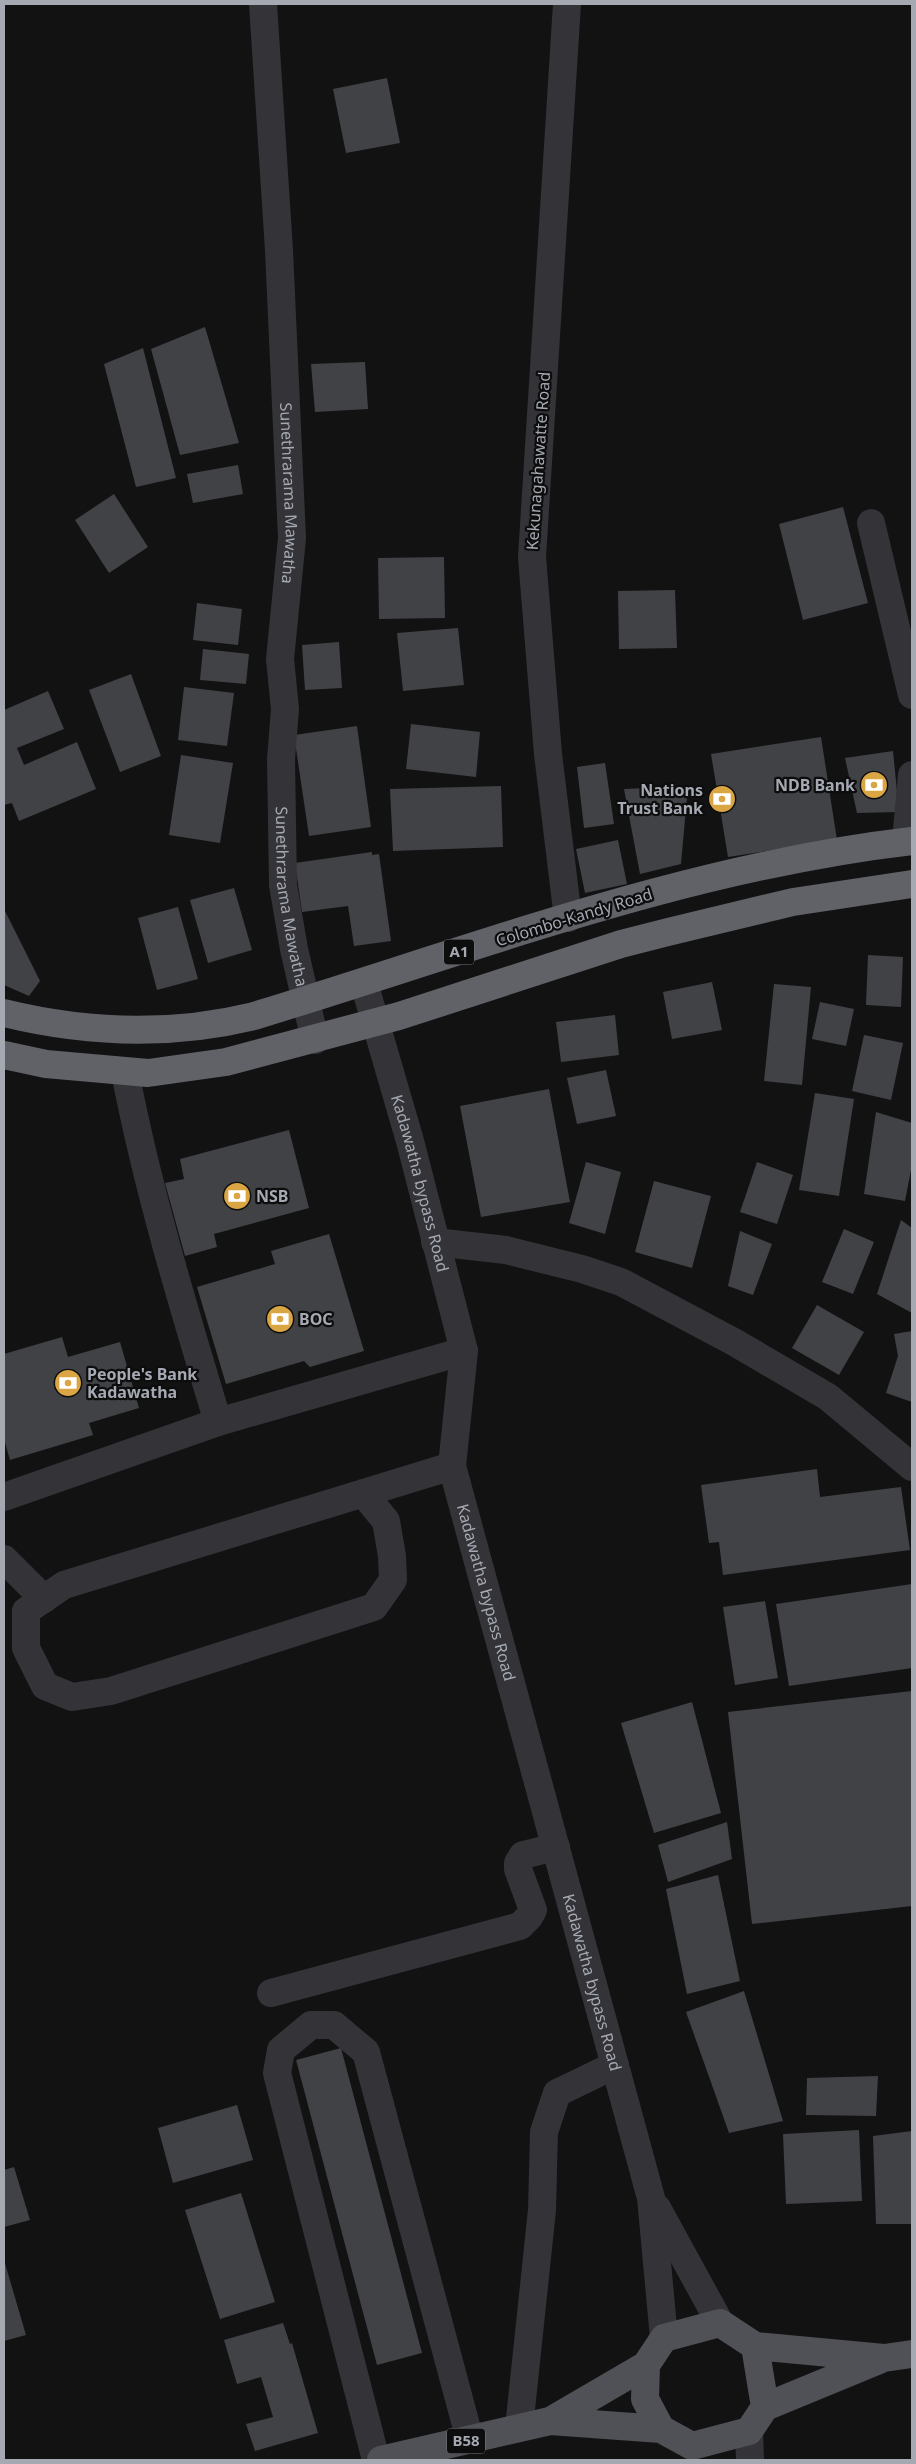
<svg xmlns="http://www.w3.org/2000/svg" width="916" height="2464" viewBox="0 0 916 2464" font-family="'Noto Sans',sans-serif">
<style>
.building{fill:#414246}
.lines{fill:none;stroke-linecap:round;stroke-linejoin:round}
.minor{stroke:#343438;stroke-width:28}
.major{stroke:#505156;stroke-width:28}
.highway{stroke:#606268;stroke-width:28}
.labels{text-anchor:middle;stroke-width:4.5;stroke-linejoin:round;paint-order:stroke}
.shield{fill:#0d0d0e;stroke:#777a81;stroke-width:1}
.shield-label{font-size:15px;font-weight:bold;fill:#a5a9b2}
.street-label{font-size:16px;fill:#a5a9b2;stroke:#0d0d0e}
.poi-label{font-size:16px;font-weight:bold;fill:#a5a9b2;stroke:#0d0d0e;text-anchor:start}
</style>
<rect width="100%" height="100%" fill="#121213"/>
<path class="building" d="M387,78L400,143L346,153L333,89Z
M205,327L239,443L180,455L151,349Z
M143,348L176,478L136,487L104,364Z
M365,362L368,409L315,412L311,364Z
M238,465L243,494L193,503L187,474Z
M114,494L148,547L109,573L75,520Z
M843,507L868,603L803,620L779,524Z
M444,557L445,618L379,619L378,558Z
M675,590L677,648L619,649L618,591Z
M197,603L242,609L238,645L193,640Z
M458,628L464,685L403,691L397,633Z
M339,642L342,688L305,690L302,645Z
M203,649L249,654L246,684L200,680Z
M131,674L161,756L120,772L89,690Z
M184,687L234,693L227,746L178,740Z
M48,691L64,729L17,748L24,765L77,742L96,789L19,821L12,803L4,805V710Z
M411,724L480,732L476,777L406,769Z
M357,726L371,827L309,836L294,735Z
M821,737L837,840L728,857L711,754Z
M893,751L899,812L857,813L845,758Z
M181,755L233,763L220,843L169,835Z
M605,763L614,824L584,828L577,767Z
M501,786L503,847L393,851L390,789Z
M688,786L681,864L640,874L624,789Z
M618,840L627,884L585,893L576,849Z
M372,852V855L379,854L391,941L354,946L348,906L302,912L295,863Z
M234,888L252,950L208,963L190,900Z
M178,907L198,979L157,990L138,918Z
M4,909L40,981L29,996L4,985Z
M868,955L903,957L901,1007L866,1005Z
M712,982L722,1030L672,1039L663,992Z
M774,984L811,987L802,1085L764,1081Z
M820,1002L854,1009L846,1046L812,1039Z
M615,1015L619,1055L561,1062L556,1022Z
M864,1035L903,1043L891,1100L852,1091Z
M606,1070L616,1116L577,1124L567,1078Z
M549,1089L570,1202L481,1217L460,1106Z
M815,1093L854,1099L839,1196L799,1190Z
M876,1112L912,1123V1165L905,1201L864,1194Z
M289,1130L309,1208L214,1234L217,1247L185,1256L165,1183L184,1179L180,1159Z
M586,1162L621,1172L605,1234L569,1223Z
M757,1162L793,1175L777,1224L740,1212Z
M654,1181L711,1196L692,1268L635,1252Z
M901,1220L912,1228V1313L877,1294Z
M844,1229L874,1242L853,1294L822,1282Z
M740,1231L772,1244L753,1295L728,1286Z
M329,1234L364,1351L310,1367L304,1361L226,1384L197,1287L275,1264L271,1251Z
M817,1305L864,1332L839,1375L792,1348Z
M912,1331V1402L886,1393L898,1356L894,1334Z
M62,1337L68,1357L120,1342L139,1408L89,1423L93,1435L10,1460L4,1439V1354Z
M817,1469L820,1497L901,1487L910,1550L723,1575L719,1542L709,1543L701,1485Z
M912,1584V1668L789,1686L776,1604Z
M765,1601L778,1678L735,1685L723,1607Z
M912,1691V1906L752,1924L728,1712Z
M692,1702L721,1813L654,1833L621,1723Z
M727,1822L732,1859L668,1882L658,1845Z
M718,1875L740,1981L687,1994L666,1889Z
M744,1991L783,2121L729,2133L686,2012Z
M341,2048L422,2353L377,2365L296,2060Z
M878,2076L876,2116L806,2115L807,2078Z
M237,2105L253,2160L173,2183L158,2128Z
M859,2130L862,2201L786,2204L783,2134Z
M912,2131V2224H876L873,2136Z
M14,2167L30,2220L4,2227V2170Z
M241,2193L275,2302L220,2319L185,2210Z
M4,2260L26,2335L4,2341Z
M283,2323L290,2344L292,2343L318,2433L255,2451L246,2424L273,2417L261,2377L237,2384L224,2340Z"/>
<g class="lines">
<g class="minor">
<path id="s1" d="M263,4L279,250L292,538L280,659L285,709L281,759L283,885L294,949L315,1040"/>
<path d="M567,4L532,557L548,754L568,918"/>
<path d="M871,523L912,695"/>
<path d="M906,841L912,775"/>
<path id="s2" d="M364,983L410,1141L464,1351L452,1466L651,2198L664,2338"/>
<path d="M125,1072C148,1191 183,1306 218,1422"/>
<path d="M435,1242L506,1250L582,1269L621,1282L734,1342L828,1397L912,1467"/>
<path d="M363,1493L386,1521L392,1556L393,1580L374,1607L111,1691L72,1697L45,1686L26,1648V1611L64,1585L452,1466"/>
<path d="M4,1497L218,1422L464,1351"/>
<path d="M4,1559L44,1599"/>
<path d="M271,1993L520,1926L529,1917L533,1910L518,1869V1863L523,1855L556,1847"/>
<path d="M657,2208L720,2323"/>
<path d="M519,2428L542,2210L544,2132L557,2093L615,2065"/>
<path d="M749,2431L750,2460"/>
<path d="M376,2460L277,2073L281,2050L311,2025H334L366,2052L470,2440"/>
</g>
<path class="major" d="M720,2323L755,2346L765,2407L749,2431L692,2446L661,2429L645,2399L646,2365L664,2338Z
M755,2346L884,2358L912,2354
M765,2407L879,2360
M550,2421L661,2429
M381,2460L550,2421L646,2365"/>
<path class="highway" d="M4,1013C86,1033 172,1036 254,1016C471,950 686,867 912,841
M4,1055L46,1064L148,1073L226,1062L399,1016L621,944L668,932L793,902L912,884"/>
</g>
<defs>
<g id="bank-disc" transform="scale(1.4375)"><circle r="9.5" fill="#daa543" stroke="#0d0d0e"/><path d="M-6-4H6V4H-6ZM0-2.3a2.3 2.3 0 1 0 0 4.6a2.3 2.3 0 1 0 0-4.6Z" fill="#fff"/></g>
</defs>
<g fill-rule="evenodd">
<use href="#bank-disc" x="874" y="785"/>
<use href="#bank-disc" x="722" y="799"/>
<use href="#bank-disc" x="237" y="1196"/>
<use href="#bank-disc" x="280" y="1319"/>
<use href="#bank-disc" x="68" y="1383"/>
</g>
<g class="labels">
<g class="shield">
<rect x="444" y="939.5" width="30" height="25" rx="4"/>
<rect x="447" y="2428.5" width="38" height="25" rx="4"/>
</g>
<g class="shield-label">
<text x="459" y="957">A1</text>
<text x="466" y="2446">B58</text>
</g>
<g class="street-label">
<text transform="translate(538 461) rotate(-86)" y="6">Kekunagahawatte Road</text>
<text dy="6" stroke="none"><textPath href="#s1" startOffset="490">Sunethrarama Mawatha</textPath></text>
<text dy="6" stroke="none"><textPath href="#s1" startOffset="895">Sunethrarama Mawatha</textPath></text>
<text transform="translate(574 917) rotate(-17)" y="6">Colombo-Kandy Road</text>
<text dy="6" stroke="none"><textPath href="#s2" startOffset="208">Kadawatha bypass Road</textPath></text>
<text dy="6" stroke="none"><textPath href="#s2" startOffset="628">Kadawatha bypass Road</textPath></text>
<text dy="6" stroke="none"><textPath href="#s2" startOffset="1032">Kadawatha bypass Road</textPath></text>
</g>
<g class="poi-label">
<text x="855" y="791" text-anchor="end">NDB Bank</text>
<text x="703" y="796" text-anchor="end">Nations<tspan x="703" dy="18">Trust Bank</tspan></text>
<text x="256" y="1202">NSB</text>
<text x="299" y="1325">BOC</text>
<text x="87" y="1380">People's Bank<tspan x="87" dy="18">Kadawatha</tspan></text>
</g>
</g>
<rect width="916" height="2464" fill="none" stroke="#a5a9b2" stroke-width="10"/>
</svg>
